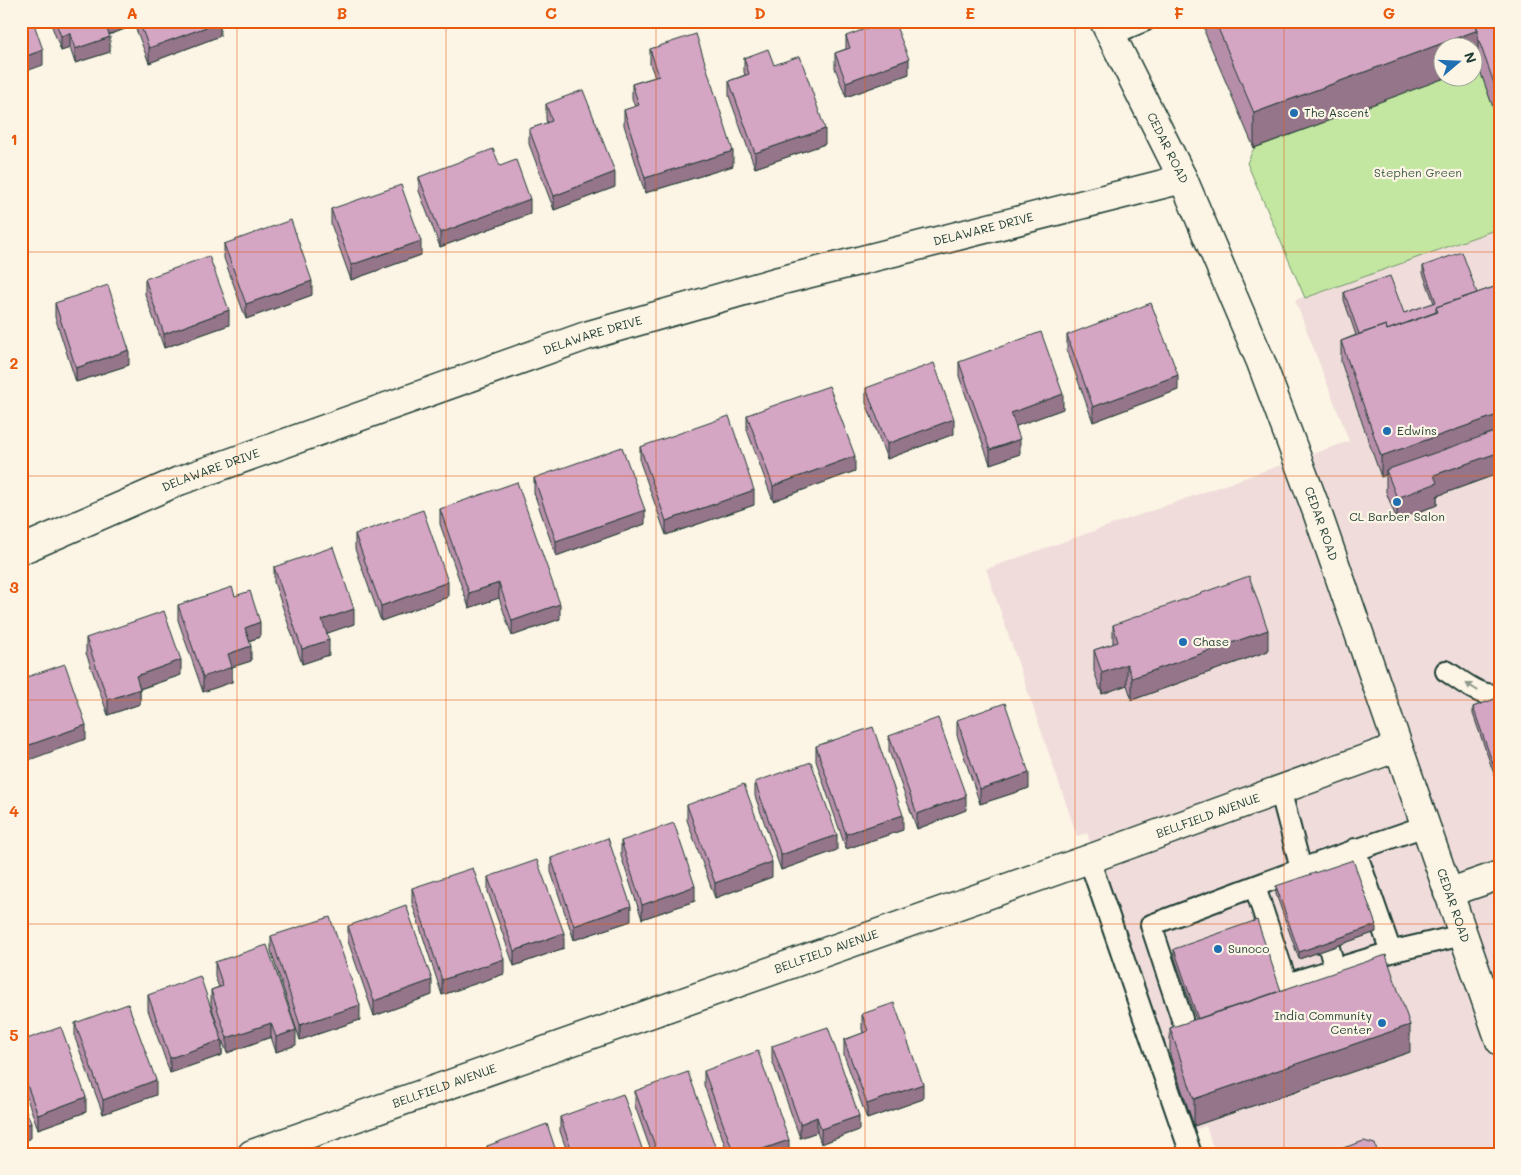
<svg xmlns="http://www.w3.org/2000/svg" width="1521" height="1175" viewBox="0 0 1521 1175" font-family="Mali,sans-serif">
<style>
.built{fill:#f0dddb}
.green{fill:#c3e7a1;stroke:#71926a}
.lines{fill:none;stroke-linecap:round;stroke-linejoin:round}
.lane-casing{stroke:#1f3d34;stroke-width:24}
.street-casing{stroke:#1f3d34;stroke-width:31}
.secondary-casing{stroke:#1f3d34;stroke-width:31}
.lane{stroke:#fcf5e5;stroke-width:20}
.street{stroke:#fcf5e5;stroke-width:28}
.secondary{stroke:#fcf5e5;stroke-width:28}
.wall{fill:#b78ea9;stroke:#1f3d34}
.shaded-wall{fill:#957489;stroke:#1f3d34}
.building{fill:#d5a5c4;stroke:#1f3d34}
.oneway{fill:#8e998c}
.grid{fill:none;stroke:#e8590c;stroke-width:1;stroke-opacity:0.55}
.poi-dot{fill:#1f6fb2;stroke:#fcf5e5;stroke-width:2}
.labels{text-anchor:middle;stroke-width:4.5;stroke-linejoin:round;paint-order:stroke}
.poi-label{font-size:12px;fill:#1f3d34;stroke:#fcf5e5;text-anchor:start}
.street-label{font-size:12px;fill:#1f3d34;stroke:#fcf5e5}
.park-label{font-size:12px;fill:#405f4a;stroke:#fcf5e5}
.neatline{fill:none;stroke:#e8590c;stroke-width:2}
.grid-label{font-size:16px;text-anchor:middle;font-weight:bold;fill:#e8590c}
</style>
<rect width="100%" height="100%" fill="#fcf5e5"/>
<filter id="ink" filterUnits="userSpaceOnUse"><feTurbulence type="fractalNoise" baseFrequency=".02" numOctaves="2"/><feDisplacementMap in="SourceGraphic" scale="10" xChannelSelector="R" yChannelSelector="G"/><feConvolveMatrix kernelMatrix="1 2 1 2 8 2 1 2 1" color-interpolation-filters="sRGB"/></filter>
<g filter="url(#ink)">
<path class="built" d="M1500,228V1154H1215L1206,1126L1191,1131L1087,833L1077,836L986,569L1349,441L1295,300Z"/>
<path class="green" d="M1478,65L1500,127V228L1305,298L1247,163L1254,148L1445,78H1474V67Z"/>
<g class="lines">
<g class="lane-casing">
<path id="lane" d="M1111,35L1144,21
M1446,671C1461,680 1481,699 1500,694
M1280,789L1301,869L1306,881
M1355,849L1391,952
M1089,859L1191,1154
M1255,887L1287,984L1335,969
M1329,948L1335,969L1398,950L1463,935
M1182,1019L1151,925L1301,869L1425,826"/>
</g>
<g class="street-casing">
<g id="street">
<path id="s1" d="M21,550L179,481L586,336L779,281L1183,179"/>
<path d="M1448,893L1500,875"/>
<path id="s2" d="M252,1154L1089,859L1398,747"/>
</g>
</g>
<g class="secondary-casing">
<g id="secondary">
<path id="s3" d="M1104,21L1183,179L1261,362L1316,509L1500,1041"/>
</g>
</g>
<use href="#lane" class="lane"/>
<use href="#street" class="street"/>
<use href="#secondary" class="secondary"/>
</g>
<path class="wall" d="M50,21H125V29L109,35L110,52L75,63L70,48L61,51Z
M133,21H220V36L149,63Z
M1205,21H1500V127L1478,65L1254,148L1205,33Z
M846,36L909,74L846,97L835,68V53L846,49Z
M650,49L733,166L645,193L624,125V110L635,107L632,99V84L655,77L650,64Z
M744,58L774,65L825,144L755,168L729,96V81L745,75L744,72Z
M546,104L615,187L554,210L529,144V129L547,123L546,119Z
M500,166L530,214L440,247L419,191V177Z
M331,209L421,255L351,280L331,224Z
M224,244L312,295L246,319L224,258Z
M1423,266L1477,293L1500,285V473L1437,496V505L1397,520L1386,492V475L1381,477L1341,362V341L1356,335L1344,300V292L1404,313L1434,303L1423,273Z
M145,279L229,325L164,348L145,294Z
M55,303L129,365L76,382L55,317Z
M1067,335L1178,390L1093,422L1067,350Z
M959,362L1063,409L1016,426L1020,454L990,464L959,376Z
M866,388L954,434L887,459L866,403Z
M747,415L855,471L773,501L747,430Z
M640,447L754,505L666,535L640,462Z
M534,478L645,524L556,556L534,493Z
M440,509L560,619L512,636L499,598L469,608L440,524Z
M355,534L448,597L381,621L355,549Z
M274,567L354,624L327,633L329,655L302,664L274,582Z
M235,596L260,637L249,641L251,661L232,667V682L203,692L178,620V605Z
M1113,625L1268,651L1132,700L1127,685L1102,694L1094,671V650L1113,644Z
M86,638L181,675L140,689V704L108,715L86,653Z
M1500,665V690L1494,674V667Z
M1500,697V791L1473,714V707Z
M957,720L1029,788L980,804L957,735Z
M889,736L966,810L917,829L889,751Z
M816,746L903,830L846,849L816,761Z
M755,782L837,850L781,870L755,796Z
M687,805L772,877L715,898L687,820Z
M621,841L695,901L642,919L621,856Z
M551,858L631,921L574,940L551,872Z
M488,877L564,948L514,966L488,892Z
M1276,886L1376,932L1299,959L1276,894Z
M412,888L504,974L442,995L412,903Z
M348,926L432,995L374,1016L348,941Z
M271,936L360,1020L300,1040L271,951Z
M1174,949L1281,991L1410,1052L1194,1126L1170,1055V1028L1196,1020L1174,956Z
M215,962L296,1045L276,1052L271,1037L227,1053L222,1040V1055L170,1073L148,1010V995L220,1034L211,1005V990L219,987L215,977Z
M862,1014L923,1099L867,1119L844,1055V1040L863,1033L862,1029Z
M75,1023L156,1095L103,1114L75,1038Z
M21,1041L86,1112L38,1129L21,1082Z
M772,1046L859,1130L821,1144L817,1132L800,1138L772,1060Z
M704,1071L789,1154H728L704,1085Z
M635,1091L718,1154H652L635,1106Z
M560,1117L644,1154H568L560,1131Z
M487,1146L557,1154H487Z"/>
<path class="shaded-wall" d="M105,21H125V29L104,36V22Z
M220,22V36L149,63V48Z
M1478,30V65L1474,67V48H1444V78H1445L1254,148V113Z
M70,33V48L61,51V36Z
M110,37V52L75,63V49Z
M43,50V65L21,73V58Z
M909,59V74L846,97V82Z
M825,129V144L755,168V153Z
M733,151V166L645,193V178Z
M615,172V187L554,210V196Z
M530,199V214L440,247V233Z
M421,241V255L351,280V265Z
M312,281V295L246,319V304Z
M229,310V325L164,348V334Z
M129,350V365L76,382V368Z
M1178,375V390L1093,422V407Z
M1063,394V409L1011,428V413Z
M1500,414V436L1386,470V475L1381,477V456Z
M954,419V434L887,459V444Z
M1020,439V454L990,464V450Z
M1500,452V473L1437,496V505L1397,520V498L1434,475Z
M855,456V471L773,501V486Z
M754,490V505L666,535V521Z
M645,510V524L556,556V541Z
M448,582V597L381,621V606Z
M499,583V598L469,608V593Z
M560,604V619L512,636V621Z
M354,609V624L322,635V620Z
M260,622V637L245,642V628Z
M1268,630V651L1132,700V678Z
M329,640V655L302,664V649Z
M251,646V661L232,667V682L203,692V677L228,654Z
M181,660V675L136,690V676Z
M1127,664V685L1102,694V673Z
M140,689V704L108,715V700Z
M86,725V739L21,763V748Z
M1029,773V788L980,804V789Z
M966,796V810L917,829V814Z
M903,815V830L846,849V834Z
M837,835V850L781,870V855Z
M772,862V877L715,898V883Z
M695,886V901L642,919V905Z
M631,906V921L574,940V926Z
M1376,925V932L1299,959V952Z
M564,933V948L514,966V951Z
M504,959V974L442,995V980Z
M432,980V995L374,1016V1001Z
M360,1005V1020L300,1040V1025Z
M271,1023V1037L227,1053V1038Z
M1410,1025V1052L1194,1126V1099Z
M296,1030V1045L276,1052V1037Z
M222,1040V1055L170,1073V1058Z
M156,1080V1095L103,1114V1100Z
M923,1084V1099L867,1119V1104Z
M86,1097V1112L38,1129V1115Z
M859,1116V1130L821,1144V1129Z
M817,1117V1132L800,1138V1124Z
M31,1123V1138L21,1142V1127Z
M789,1140V1154H748Z"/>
<path class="building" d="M21,21H33L43,50L21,58Z
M55,21H105L104,22L110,37L75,49L70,33L61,36Z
M139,21H220V22L149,48Z
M887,21H894L909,59L846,82L835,53L850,48L846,36Z
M1215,21H1474L1478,30L1254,113Z
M1474,21H1500V100L1478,38V30Z
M696,34L733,151L645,178L624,110L639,105L632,84L659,76L650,49Z
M768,49L774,65L800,56L825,129L755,153L729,81L749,74L744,58Z
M583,90L615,172L554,196L529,129L552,121L546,104Z
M493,149L500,166L516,160L530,199L440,233L419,177Z
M401,185L421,241L351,265L331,209Z
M291,220L312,281L246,304L224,244Z
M1462,252L1477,293L1436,307V312L1387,330L1386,325L1359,334L1344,292L1390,276L1404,313L1436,302L1423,266Z
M209,256L229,310L164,334L145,279Z
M108,285L129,350L76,368L55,303Z
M1500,285V414L1381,456L1341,341L1386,325L1387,330L1438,312L1436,307Z
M1151,303L1178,375L1093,407L1067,335Z
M1041,332L1063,394L1011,413L1020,439L990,450L959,362Z
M934,363L954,419L887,444L866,388Z
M829,386L855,456L773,486L747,415Z
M729,416L754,490L666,521L640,447Z
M1500,430V452L1434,475L1437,483L1397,498L1386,470Z
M622,447L645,510L556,541L534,478Z
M517,482L560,604L512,621L499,583L469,593L440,509Z
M423,510L448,582L381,606L355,534Z
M333,547L354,609L322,620L329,640L302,649L274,567Z
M1249,576L1268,630L1132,678L1127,664L1102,673L1094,650L1118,642L1113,625Z
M232,587L235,596L250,591L260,622L245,628L251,646L228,654L232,667L203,677L178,605Z
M164,611L181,660L136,676L140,689L108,700L86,638Z
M65,664L86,725L21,748V679Z
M1500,665V683L1494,667Z
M1500,697V784L1473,707Z
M1005,703L1029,773L980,789L957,720Z
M938,718L966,796L917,814L889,736Z
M873,727L903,815L846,834L816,746Z
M811,762L837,835L781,855L755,782Z
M744,784L772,862L715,883L687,805Z
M674,823L695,886L642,905L621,841Z
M608,838L631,906L574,926L551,858Z
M537,860L564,933L514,951L488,877Z
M1353,860L1376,925L1299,952L1276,886Z
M473,868L504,959L442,980L412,888Z
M406,905L432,980L374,1001L348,926Z
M330,917L360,1005L300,1025L271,936Z
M1257,920L1281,991L1198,1019L1174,949Z
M267,945L296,1030L276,1037L271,1023L227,1038L211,990L223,986L215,962Z
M1386,955L1410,1025L1194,1099L1170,1028Z
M200,976L222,1040L170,1058L148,995Z
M894,1003L923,1084L867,1104L844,1040L868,1031L862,1014Z
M128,1004L156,1080L103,1100L75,1023Z
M61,1027L86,1097L38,1115L21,1068V1041Z
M828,1027L859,1116L821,1129L817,1117L800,1124L772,1046Z
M758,1051L789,1140L748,1154H734L704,1071Z
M688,1072L718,1154H658L635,1091Z
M623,1094L644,1154H573L560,1117Z
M21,1098L31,1123L21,1127Z
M547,1124L557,1154H490L487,1146Z
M1364,1141L1375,1144L1378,1154H1325Z
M463,1152L464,1154H457Z"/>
<defs><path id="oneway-solid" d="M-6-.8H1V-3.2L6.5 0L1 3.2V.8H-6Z" transform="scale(1.25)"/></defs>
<use class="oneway" href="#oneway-solid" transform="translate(1472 687) rotate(-148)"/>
</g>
<path class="grid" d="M237,21V1154M446,21V1154M656,21V1154M865,21V1154M1075,21V1154M1284,21V1154M21,252H1500M21,476H1500M21,700H1500M21,924H1500"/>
<g class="poi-dot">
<circle cx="1294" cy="113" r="5"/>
<circle cx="1387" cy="431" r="5"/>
<circle cx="1397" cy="502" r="5"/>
<circle cx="1183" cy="642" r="5"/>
<circle cx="1218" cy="949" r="5"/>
<circle cx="1382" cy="1023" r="5"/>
</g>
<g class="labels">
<g class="poi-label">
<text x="1304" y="117">The Ascent</text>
<text x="1397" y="435">Edwins</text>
<text x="1397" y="521" text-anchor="middle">CL Barber Salon</text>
<text x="1193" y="646">Chase</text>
<text x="1228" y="953">Sunoco</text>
<text x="1372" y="1020" text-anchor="end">India Community<tspan x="1372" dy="14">Center</tspan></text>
</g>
<g class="street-label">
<text dy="4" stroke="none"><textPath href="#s3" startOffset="142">CEDAR ROAD</textPath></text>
<text dy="4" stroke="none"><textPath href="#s1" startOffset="1016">DELAWARE DRIVE</textPath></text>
<text dy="4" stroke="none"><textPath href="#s1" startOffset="611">DELAWARE DRIVE</textPath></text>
<text dy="4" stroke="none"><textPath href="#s1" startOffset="206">DELAWARE DRIVE</textPath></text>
<text dy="4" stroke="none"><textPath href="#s3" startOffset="548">CEDAR ROAD</textPath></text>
<text dy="4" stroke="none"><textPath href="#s2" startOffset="1014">BELLFIELD AVENUE</textPath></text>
<text dy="4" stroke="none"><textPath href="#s3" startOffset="952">CEDAR ROAD</textPath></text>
<text dy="4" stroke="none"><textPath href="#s2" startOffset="609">BELLFIELD AVENUE</textPath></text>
<text dy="4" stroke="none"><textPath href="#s2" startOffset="204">BELLFIELD AVENUE</textPath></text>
</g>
<g class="park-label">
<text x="1418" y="177">Stephen Green</text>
</g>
</g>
<rect width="1521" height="1175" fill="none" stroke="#fcf5e5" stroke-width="55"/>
<g transform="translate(1458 62) rotate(71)"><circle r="24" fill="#fcf5e5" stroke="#a4ab9e"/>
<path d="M0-4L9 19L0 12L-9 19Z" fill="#1f6fb2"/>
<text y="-8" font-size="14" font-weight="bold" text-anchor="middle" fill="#1f3d34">N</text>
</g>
<rect x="28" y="28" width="1466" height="1120" class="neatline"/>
<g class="grid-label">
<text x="132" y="19">A</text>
<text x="342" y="19">B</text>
<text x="551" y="19">C</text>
<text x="760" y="19">D</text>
<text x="970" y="19">E</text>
<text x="1179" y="19">F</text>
<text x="1389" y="19">G</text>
<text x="14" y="145">1</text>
<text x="14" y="369">2</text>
<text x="14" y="593">3</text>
<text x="14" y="817">4</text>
<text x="14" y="1041">5</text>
</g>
</svg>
